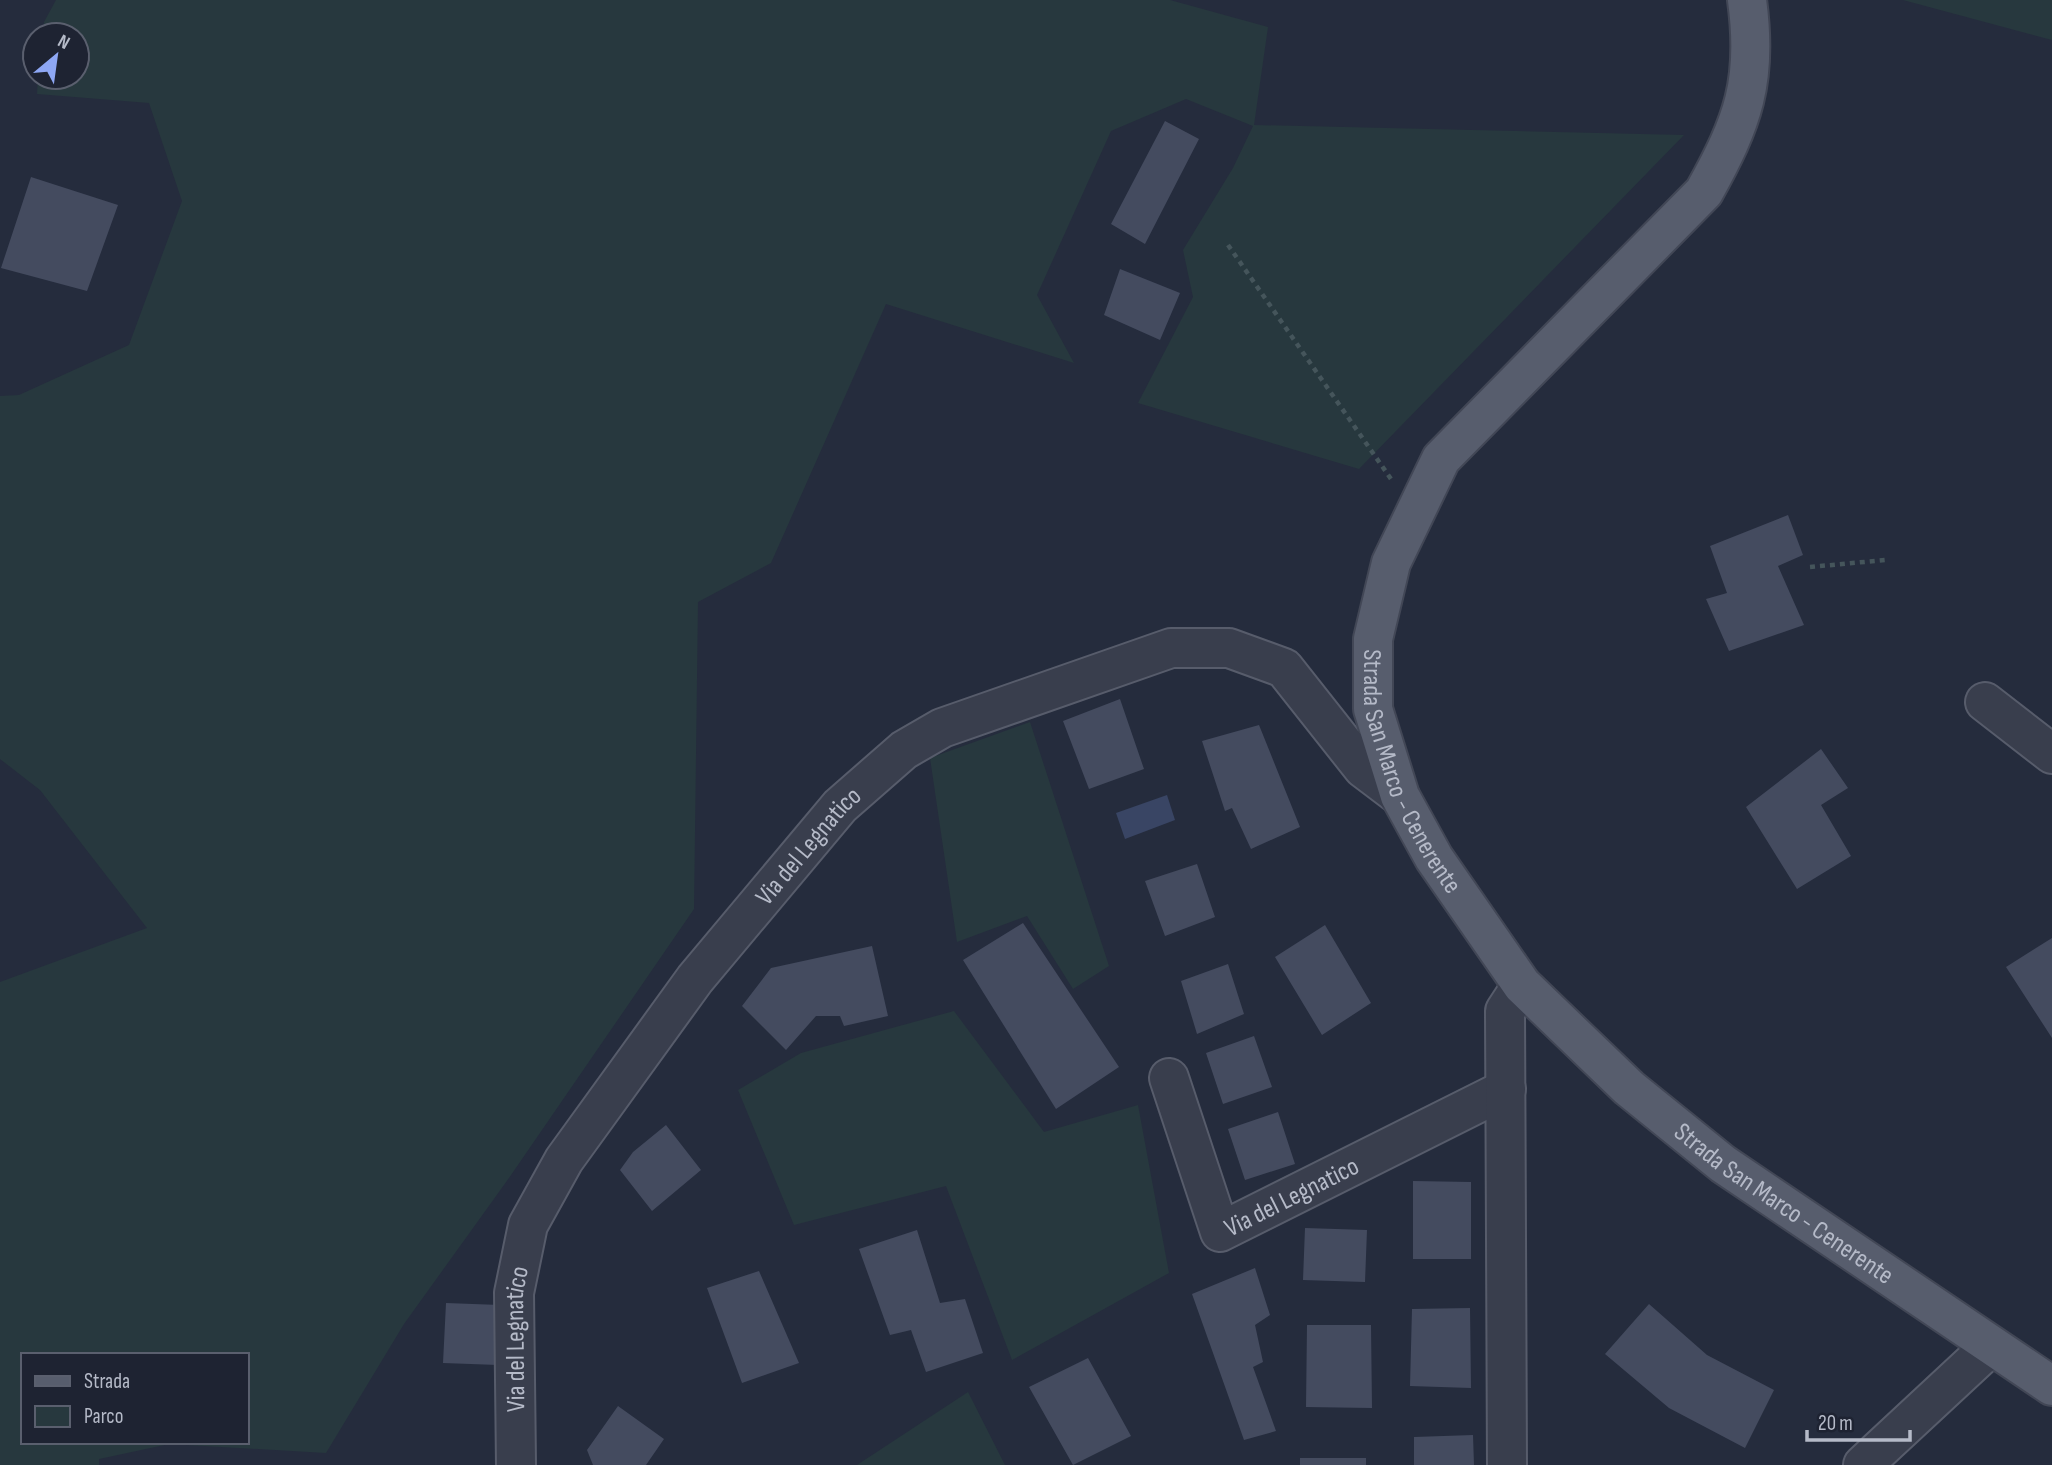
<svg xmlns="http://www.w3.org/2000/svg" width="2052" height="1465" viewBox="0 0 2052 1465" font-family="'Sofia Sans Condensed',sans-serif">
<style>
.green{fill:#27383e;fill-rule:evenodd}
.water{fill:#394564}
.building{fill:#444b5f}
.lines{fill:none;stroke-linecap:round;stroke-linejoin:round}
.minor-casing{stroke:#575c6b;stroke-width:42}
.major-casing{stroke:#424756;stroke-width:42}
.path{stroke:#45555b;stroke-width:4.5;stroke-dasharray:5 5;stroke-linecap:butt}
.minor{stroke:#393e4d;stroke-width:38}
.major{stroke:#575d6d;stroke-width:38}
.labels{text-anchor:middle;stroke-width:5;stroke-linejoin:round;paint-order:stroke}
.street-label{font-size:26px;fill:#b5bac8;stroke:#1e2332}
</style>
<rect width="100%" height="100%" fill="#252c3d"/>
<path class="green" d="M56,0H1170L1268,27L1254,125L1684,135L1359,469L1138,403L1193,297L1183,250L1233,168L1253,126L1186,99L1111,131L1037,295L1074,363L886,304L771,563L698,602L694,909L509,1178L404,1324L326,1453L169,1444L99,1459V1465H0V982L147,928L40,790L0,759V396L19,395L129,345L182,201L149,103L37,94L38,77H77V35H43L44,22ZM23,1355H247V1442H23Z
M1903,0H2052V40Z
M1030,722L1109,966L1073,989L1027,916L957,942L930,758Z
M954,1011L1044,1132L1138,1105L1169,1273L1012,1360L946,1186L794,1225L738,1090L801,1053Z
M968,1392L1005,1465H857Z"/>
<path class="water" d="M1167,795L1175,820L1125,839L1116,813Z"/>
<path class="building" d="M1165,121L1199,139L1145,244L1111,224Z
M31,177L118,205L87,291L1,268Z
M1120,269L1180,293L1160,340L1104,315Z
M1788,515L1803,555L1778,566L1804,625L1729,651L1706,599L1727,593L1710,546Z
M1120,699L1144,769L1089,789L1063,721Z
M1259,725L1300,827L1251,849L1232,808L1225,811L1202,741Z
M1821,749L1848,788L1821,805L1851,856L1797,889L1746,807Z
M1197,864L1215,917L1165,936L1145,881Z
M1023,923L1119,1067L1056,1109L963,960Z
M1325,925L1371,1003L1322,1035L1275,957Z
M2052,938V1038L2006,967Z
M872,946L888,1016L844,1026L840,1016H816L786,1050L742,1006L771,968Z
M1228,964L1244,1014L1197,1034L1181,981Z
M1254,1036L1272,1087L1223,1104L1206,1053Z
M1278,1112L1295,1164L1245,1180L1228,1129Z
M666,1125L701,1170L652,1211L620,1170L633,1152Z
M1413,1181L1471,1182V1259H1413Z
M1305,1228L1367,1230L1365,1282L1303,1280Z
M917,1230L940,1303L965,1299L983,1353L926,1372L911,1330L890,1335L859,1249Z
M1255,1268L1270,1315L1255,1325L1263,1362L1253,1367L1276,1431L1244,1440L1192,1294Z
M759,1271L799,1363L742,1383L707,1288Z
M446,1303L500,1305L498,1365L443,1363Z
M1649,1304L1707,1355L1774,1390L1745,1448L1669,1408L1605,1354Z
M1470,1308L1471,1388L1410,1386L1412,1309Z
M1307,1325H1371L1372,1408L1306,1407Z
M1088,1358L1131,1436L1073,1465L1029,1387Z
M618,1406L664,1439L646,1465H593L587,1450Z
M1473,1435L1474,1465H1414V1437Z
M1300,1458H1366V1465H1300Z"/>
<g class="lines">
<g class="minor-casing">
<g id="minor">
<path d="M1985,702L2052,754"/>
<path id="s1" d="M1169,1078L1220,1232L1506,1089"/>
<path id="s2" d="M516,1465L514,1293L528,1225L564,1160L695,979L840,806L904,750L942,728L1171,648H1229L1284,668L1363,768L1400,796"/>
<path d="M1507,1465L1505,1011L1522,985"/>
<path d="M1863,1465L1991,1346"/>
</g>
</g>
<g class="major-casing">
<g id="major">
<path id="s3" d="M1747,0C1758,81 1743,122 1704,192L1441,459L1391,563L1373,639V709L1400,796L1434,858L1522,985L1629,1088L1723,1164L2052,1386"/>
</g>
</g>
<path class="path" d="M1228,245L1391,479
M1810,567L1885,560"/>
<use href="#minor" class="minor"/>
<use href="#major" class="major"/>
</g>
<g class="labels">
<g class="street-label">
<text dy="9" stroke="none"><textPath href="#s3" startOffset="910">Strada San Marco - Cenerente</textPath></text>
<text dy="9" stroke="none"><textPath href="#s2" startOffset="714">Via del Legnatico</textPath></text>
<text dy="9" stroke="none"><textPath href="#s1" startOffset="242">Via del Legnatico</textPath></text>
<text dy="9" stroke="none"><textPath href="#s3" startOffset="1498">Strada San Marco - Cenerente</textPath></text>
<text dy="9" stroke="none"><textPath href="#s2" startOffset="126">Via del Legnatico</textPath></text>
</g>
</g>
<rect x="21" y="1353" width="228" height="91" fill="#1e2332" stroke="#5a5f6e" stroke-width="2"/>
<rect x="35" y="1376" width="35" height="10" fill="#575d6d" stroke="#5a5f6e" stroke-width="2"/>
<text x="84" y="1388" font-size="21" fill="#b5bac8">Strada</text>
<rect x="35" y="1406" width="35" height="21" fill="#27383e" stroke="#5a5f6e" stroke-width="2"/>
<text x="84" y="1423" font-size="21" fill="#b5bac8">Parco</text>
<g transform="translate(56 56) rotate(29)"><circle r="33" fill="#1e2332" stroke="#5a5f6e" stroke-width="2"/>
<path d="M0-5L12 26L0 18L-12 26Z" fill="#8ea7f4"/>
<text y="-10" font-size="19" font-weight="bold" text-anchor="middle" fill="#b5bac8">N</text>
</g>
<path d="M1807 1430v10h103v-10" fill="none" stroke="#b5bac8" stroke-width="3.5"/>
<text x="1818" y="1430" font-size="21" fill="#b5bac8" stroke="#1e2332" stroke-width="5" paint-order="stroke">20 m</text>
</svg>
